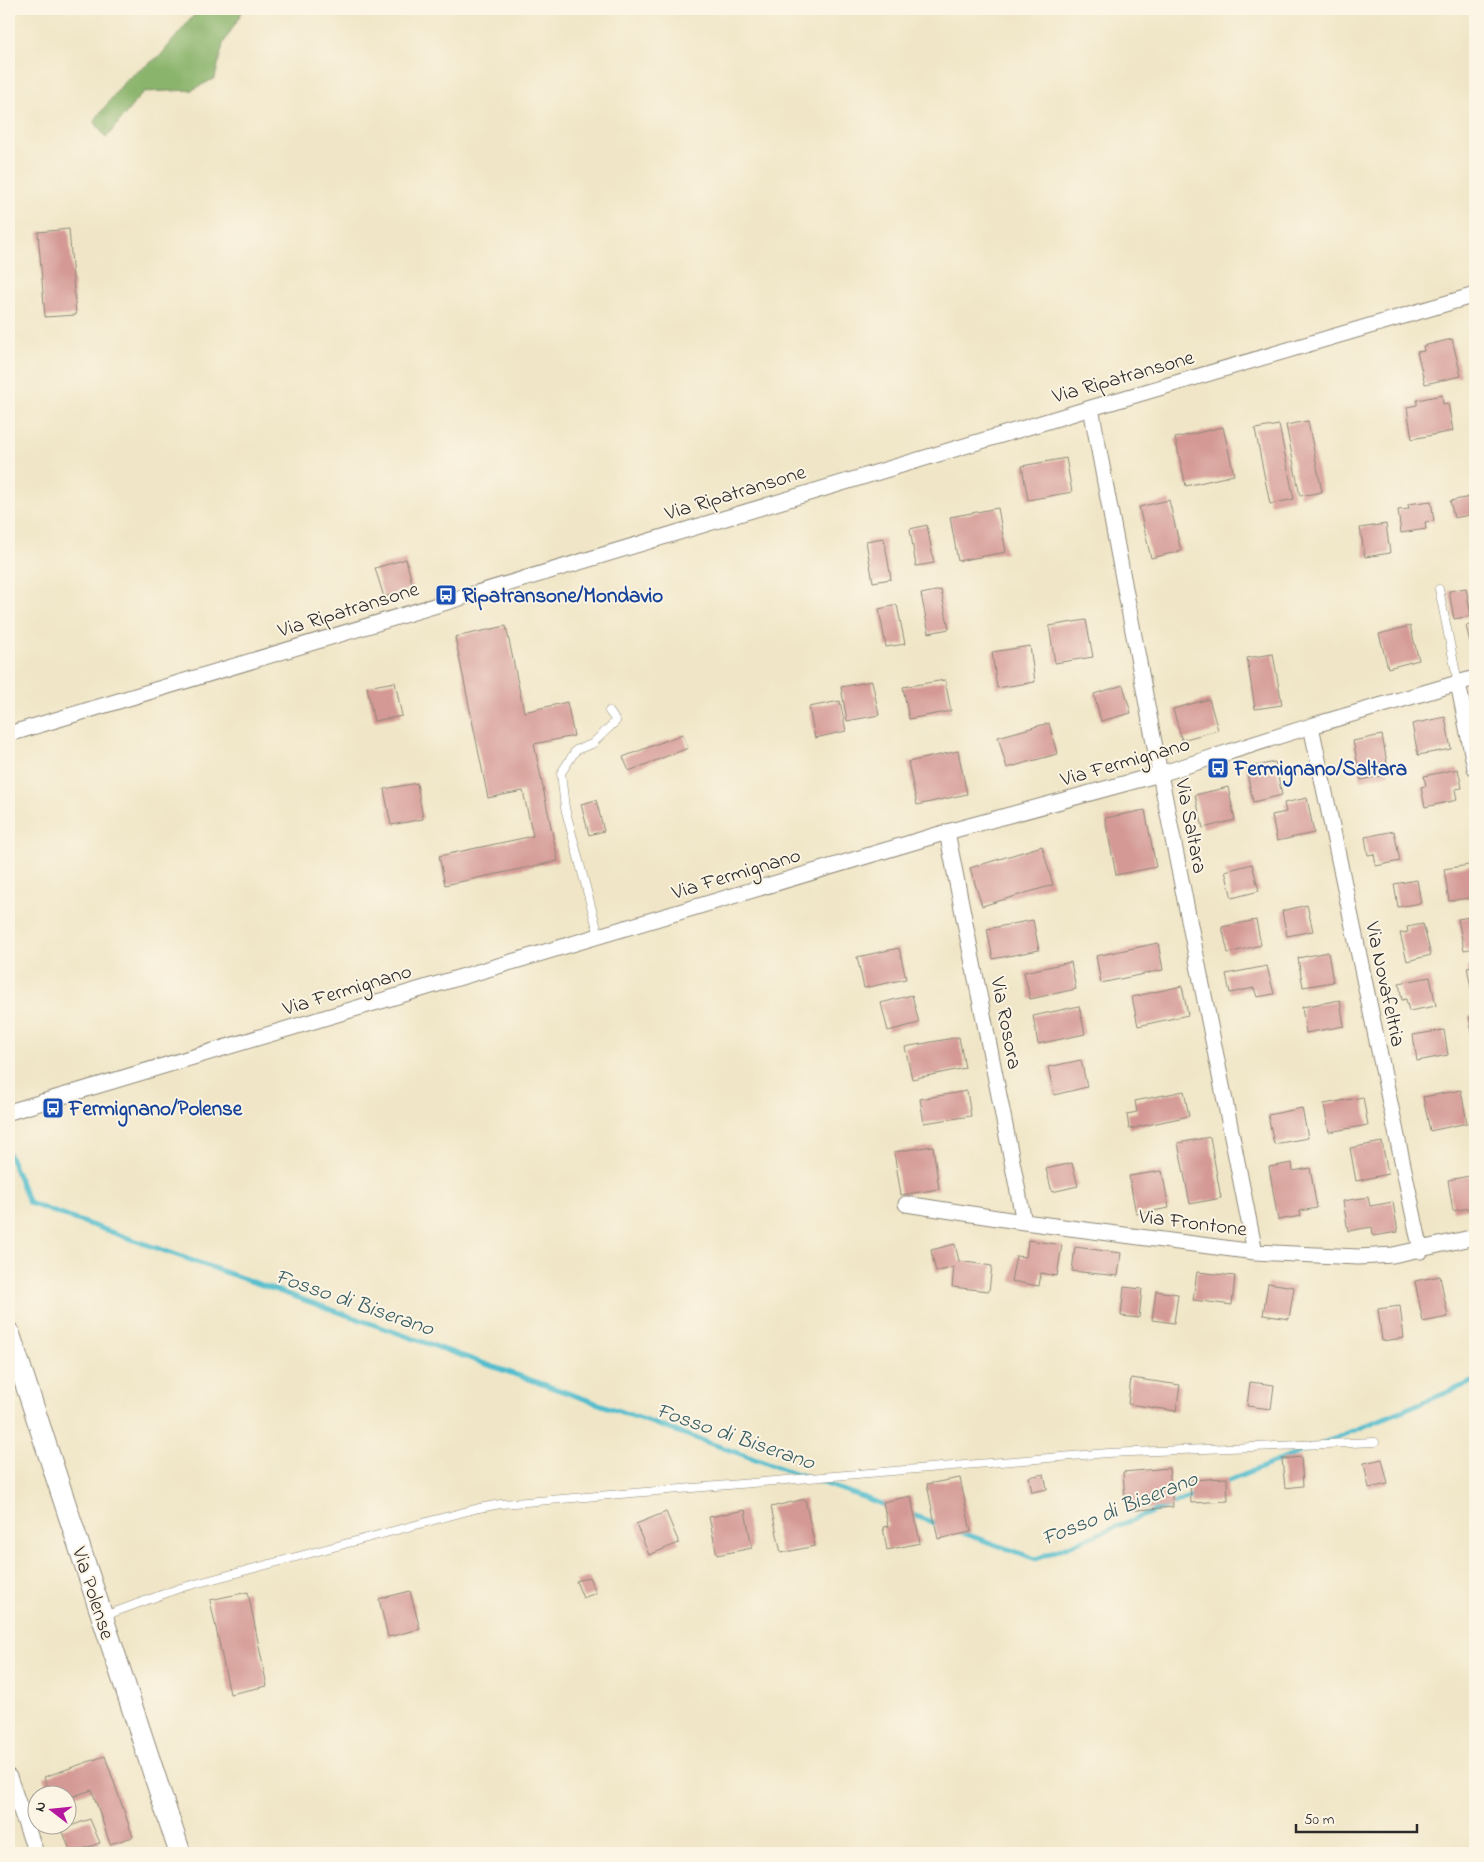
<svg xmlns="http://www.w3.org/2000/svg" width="1484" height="1862" viewBox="0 0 1484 1862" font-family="'Indie Flower',sans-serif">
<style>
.forest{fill:#8ab46c;stroke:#5a704c}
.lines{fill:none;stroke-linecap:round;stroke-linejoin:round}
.stream{stroke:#52bdcd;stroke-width:5}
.building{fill:#d49994}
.lane-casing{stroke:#8e8879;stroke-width:9}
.street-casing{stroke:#8e8879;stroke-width:17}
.secondary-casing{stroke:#8e8879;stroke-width:23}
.lane{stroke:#fff;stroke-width:8}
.street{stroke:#fff;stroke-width:15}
.secondary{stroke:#fff;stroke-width:21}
.labels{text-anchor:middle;stroke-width:4;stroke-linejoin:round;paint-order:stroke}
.street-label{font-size:21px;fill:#2b2b2b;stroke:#fcf5e5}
.transit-label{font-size:21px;font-weight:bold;fill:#164399;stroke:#fcf5e5;text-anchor:start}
.water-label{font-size:22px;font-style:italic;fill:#395e64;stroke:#fcf5e5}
</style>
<rect width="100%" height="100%" fill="#fcf5e5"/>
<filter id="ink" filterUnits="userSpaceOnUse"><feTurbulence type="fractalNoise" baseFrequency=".02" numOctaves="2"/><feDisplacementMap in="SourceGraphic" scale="10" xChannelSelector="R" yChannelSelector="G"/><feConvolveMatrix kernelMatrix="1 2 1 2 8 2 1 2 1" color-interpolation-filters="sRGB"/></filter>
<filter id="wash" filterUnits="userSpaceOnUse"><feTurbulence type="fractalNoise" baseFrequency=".0096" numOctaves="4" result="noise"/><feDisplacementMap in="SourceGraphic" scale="20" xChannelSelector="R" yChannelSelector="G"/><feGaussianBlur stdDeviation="1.12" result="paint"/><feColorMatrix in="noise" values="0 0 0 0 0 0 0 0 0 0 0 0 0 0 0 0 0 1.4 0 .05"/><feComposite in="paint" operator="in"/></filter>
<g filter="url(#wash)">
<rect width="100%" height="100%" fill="#f0e6c7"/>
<path class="forest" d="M199,9H244L223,44L215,78L192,90L143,92L106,138L94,121L126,80L161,55Z"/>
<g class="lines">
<path class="stream" d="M9,1154L29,1203L888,1506
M1323,1443L1475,1381
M1221,1484L1315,1446
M910,1514L940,1525
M960,1532L1036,1559L1197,1494"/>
</g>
<g id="blocks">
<path class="building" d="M69,229L76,315L45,317L38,232Z
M1452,339L1461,376L1425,384L1417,352L1424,351L1423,346Z
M1442,395L1443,404L1448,403L1453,431L1412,439L1407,407L1417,405V400Z
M1308,421L1322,492L1300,496L1286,425Z
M1279,425L1294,499L1270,504L1255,429Z
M1223,427L1234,475L1186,486L1175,438Z
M1066,458L1072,492L1028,500L1022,466Z
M1475,496V514L1454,518L1450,501Z
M1169,500L1181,551L1151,558L1139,507Z
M1431,501L1434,521L1425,522L1426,529L1401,533L1398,510L1409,509L1408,504Z
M998,508L1006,552L958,561L950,517Z
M1386,524L1390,553L1365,557L1360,528Z
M927,525L934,563L916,566L910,529Z
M884,538L891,579L873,582L866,541Z
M406,559L413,588L384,597L375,568Z
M1466,588L1471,616L1454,619L1449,591Z
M941,590L949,629L929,633L921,594Z
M897,605L905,644L886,647L879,609Z
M1086,620L1093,657L1055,663L1049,626Z
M1475,624V655H1473L1466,626Z
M506,626L524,712L567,702L574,736L534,744L558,861L445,885L439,856L533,836L523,791L488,798L455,637Z
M1410,626L1419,660L1388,668L1379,634Z
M1030,646L1035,682L997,688L992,652Z
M1273,654L1282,705L1255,709L1247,658Z
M945,680L951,711L909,719L903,687Z
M872,681L879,715L847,721L841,687Z
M395,682L402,716L374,721L367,687Z
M1123,685L1131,713L1101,721L1094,694Z
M1209,699L1218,730L1182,740L1173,709Z
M840,701L846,731L815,738L809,707Z
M1445,717L1451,749L1418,755L1412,724Z
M1049,723L1057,754L1007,768L998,737Z
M683,734L688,748L629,771L623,757Z
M1382,735L1389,774L1361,780L1353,741Z
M958,751L967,794L917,805L908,762Z
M1275,762L1282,795L1253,802L1246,768Z
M1458,769L1462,788L1455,789L1457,800L1425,807L1421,787L1426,786L1424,776Z
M417,783L423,819L391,825L384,789Z
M1228,787L1235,820L1203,828L1195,795Z
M1307,798L1314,833L1277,841L1272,815L1286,812L1284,803Z
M596,800L604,831L589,835L581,804Z
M1145,810L1156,867L1116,875L1105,818Z
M1394,831L1400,861L1376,866L1374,854L1368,855L1365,837Z
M1042,846L1053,885L982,906L970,868Z
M1252,864L1259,891L1232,898L1225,871Z
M1475,864V897L1449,901L1444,869Z
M1417,880L1421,903L1398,907L1394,884Z
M1307,905L1313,931L1287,936L1282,911Z
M1475,916V948L1464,950L1458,919Z
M1033,920L1039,950L993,959L987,929Z
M1256,920L1261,945L1228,953L1222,927Z
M1423,924L1431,955L1407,961L1400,933L1408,932L1407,927Z
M1158,943L1163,970L1101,983L1096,956Z
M899,948L906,979L864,988L857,957Z
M1328,952L1333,982L1303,987L1298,958Z
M1071,962L1076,989L1030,999L1024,972Z
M1267,966L1274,994L1257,997L1254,988L1230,993L1226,974Z
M1475,966V998L1473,999L1467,967Z
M1430,977L1436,1006L1409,1011L1406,999L1402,1000L1399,983Z
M1182,986L1188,1015L1138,1026L1132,997Z
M912,995L919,1023L888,1031L881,1003Z
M1340,1000L1344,1026L1306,1033L1302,1007Z
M1079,1006L1085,1034L1038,1044L1033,1016Z
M1475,1014V1044H1474L1469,1016Z
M1444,1030L1448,1055L1417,1061L1413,1035Z
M959,1037L965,1068L912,1079L905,1047Z
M1081,1060L1087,1087L1054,1095L1048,1067Z
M1461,1090L1467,1123L1430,1131L1423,1097Z
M967,1091L971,1116L924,1123L920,1099Z
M1184,1091L1189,1116L1129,1129L1127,1114L1137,1112L1135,1101Z
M1363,1097L1368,1125L1329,1132L1324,1104Z
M1302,1108L1308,1138L1274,1144L1268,1115Z
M1210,1137L1221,1198L1190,1204L1178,1143Z
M1382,1142L1388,1174L1356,1181L1350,1148Z
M933,1146L939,1189L901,1195L894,1152Z
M1072,1163L1078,1186L1052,1192L1046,1169Z
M1292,1163L1293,1171L1310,1168L1317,1208L1300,1211L1301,1216L1278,1220L1269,1167Z
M1162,1171L1169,1208L1136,1214L1129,1176Z
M1475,1175V1207L1453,1211L1448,1180Z
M1368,1197L1370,1206L1393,1202L1398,1232L1373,1236L1372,1227L1348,1231L1343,1201Z
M1028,1240L1062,1245L1057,1276L1041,1273L1039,1286L1011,1281L1016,1256L1026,1257Z
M955,1244L959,1261L992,1266L989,1291L952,1287L954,1267L936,1272L931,1250Z
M1075,1247L1121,1253L1118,1276L1072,1271Z
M1197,1272L1235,1276L1232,1305L1193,1300Z
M1440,1276L1448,1317L1423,1322L1415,1281Z
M1268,1283L1294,1287L1289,1319L1263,1315Z
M1124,1287L1142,1289L1139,1318L1121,1316Z
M1156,1291L1178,1294L1174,1323L1152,1320Z
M1400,1306L1404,1338L1382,1341L1378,1309Z
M1131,1378L1180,1385L1176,1411L1128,1404Z
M1250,1382L1274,1385L1271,1409L1247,1406Z
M1301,1457L1303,1486L1285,1488L1282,1459Z
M1382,1459L1388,1484L1369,1488L1364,1463Z
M1169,1468L1173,1507L1126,1511L1123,1472Z
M1044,1474L1047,1489L1032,1492L1029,1477Z
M960,1478L971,1532L938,1539L927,1484Z
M1227,1478L1228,1501L1191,1503L1190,1480Z
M911,1496L920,1543L887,1550L883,1527L888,1526L883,1502Z
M805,1499L815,1546L781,1553L771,1507Z
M745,1510L752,1548L717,1555L709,1517Z
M666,1512L679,1543L649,1555L636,1524Z
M589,1577L596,1593L583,1598L576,1581Z
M410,1591L420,1629L388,1637L379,1599Z
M248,1592L267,1686L230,1694L210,1600Z
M105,1756L133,1837L110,1844L92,1790L68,1798V1794H50L44,1777Z
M90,1819L100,1843L71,1853L62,1829Z"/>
</g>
</g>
<g filter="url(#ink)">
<use href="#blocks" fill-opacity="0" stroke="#8e8879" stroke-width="1"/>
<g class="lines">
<g class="lane-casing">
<path id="lane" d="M1439,589L1458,683
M599,936L565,808L561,773L576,750L592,744L616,721L609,711
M104,1616L180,1588L479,1508L501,1504L1108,1453L1375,1442"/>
</g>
<g class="street-casing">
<path id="street" d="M1091,408L1160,774L1255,1252
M1458,683L1475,768
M1311,726L1421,1251
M9,734L1091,408L1475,295
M947,832L1024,1222
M9,1112L947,832L1160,774L1311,726L1475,678
M906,1204L1024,1222L1255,1252L1358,1257L1393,1255L1475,1237
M9,1777L36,1853"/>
</g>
<g class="secondary-casing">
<path id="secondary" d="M9,1333L180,1853"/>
</g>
<use href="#lane" class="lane"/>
<use href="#street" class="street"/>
<use href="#secondary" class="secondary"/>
</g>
</g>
<defs>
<g id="bus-square" transform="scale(1.125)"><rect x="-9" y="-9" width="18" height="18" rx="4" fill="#1a4fb4" stroke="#fcf5e5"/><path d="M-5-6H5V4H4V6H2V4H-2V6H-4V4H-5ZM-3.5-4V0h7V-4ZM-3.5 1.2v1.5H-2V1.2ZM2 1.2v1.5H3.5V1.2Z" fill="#fff"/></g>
</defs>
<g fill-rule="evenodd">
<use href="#bus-square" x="446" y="595"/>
<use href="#bus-square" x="1218" y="768"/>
<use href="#bus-square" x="53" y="1108"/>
</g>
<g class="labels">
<g class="street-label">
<text transform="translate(1123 376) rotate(-16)" y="7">Via Ripatransone</text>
<text transform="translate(735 492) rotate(-17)" y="7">Via Ripatransone</text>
<text transform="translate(348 609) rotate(-17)" y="7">Via Ripatransone</text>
<text transform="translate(1125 761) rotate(-16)" y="7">Via Fermignano</text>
<text transform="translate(1192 826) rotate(79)" y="7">Via Saltara</text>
<text transform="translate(736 873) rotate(-17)" y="7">Via Fermignano</text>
<text transform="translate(1386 984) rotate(78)" y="7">Via Novafeltria</text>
<text transform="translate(347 989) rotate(-17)" y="7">Via Fermignano</text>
<text transform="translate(1007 1023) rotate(79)" y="7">Via Rosora</text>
<text transform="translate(1193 1222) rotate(7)" y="7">Via Frontone</text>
<text transform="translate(94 1593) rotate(72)" y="7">Via Polense</text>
</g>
<g class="transit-label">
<text x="462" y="602">Ripatransone/Mondavio</text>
<text x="1234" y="775">Fermignano/Saltara</text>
<text x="69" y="1115">Fermignano/Polense</text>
</g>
<g class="water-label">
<text transform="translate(355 1301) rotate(19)" y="8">Fosso di Biserano</text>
<text transform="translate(736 1435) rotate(19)" y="8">Fosso di Biserano</text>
<text transform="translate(1119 1507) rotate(-22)" y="8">Fosso di Biserano</text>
</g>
</g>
<rect width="1484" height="1862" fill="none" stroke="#fcf5e5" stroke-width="30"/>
<g transform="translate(52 1810) rotate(286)"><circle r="24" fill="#fcf5e5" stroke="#a8a49b"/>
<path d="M0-4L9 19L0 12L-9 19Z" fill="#b5179e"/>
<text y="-8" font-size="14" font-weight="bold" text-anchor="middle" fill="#2b2b2b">N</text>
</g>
<path d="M1296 1824v8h121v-8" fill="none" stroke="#2b2b2b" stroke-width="2.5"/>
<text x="1304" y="1824" font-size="15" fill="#2b2b2b" stroke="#fcf5e5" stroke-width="4" paint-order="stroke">50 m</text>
</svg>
